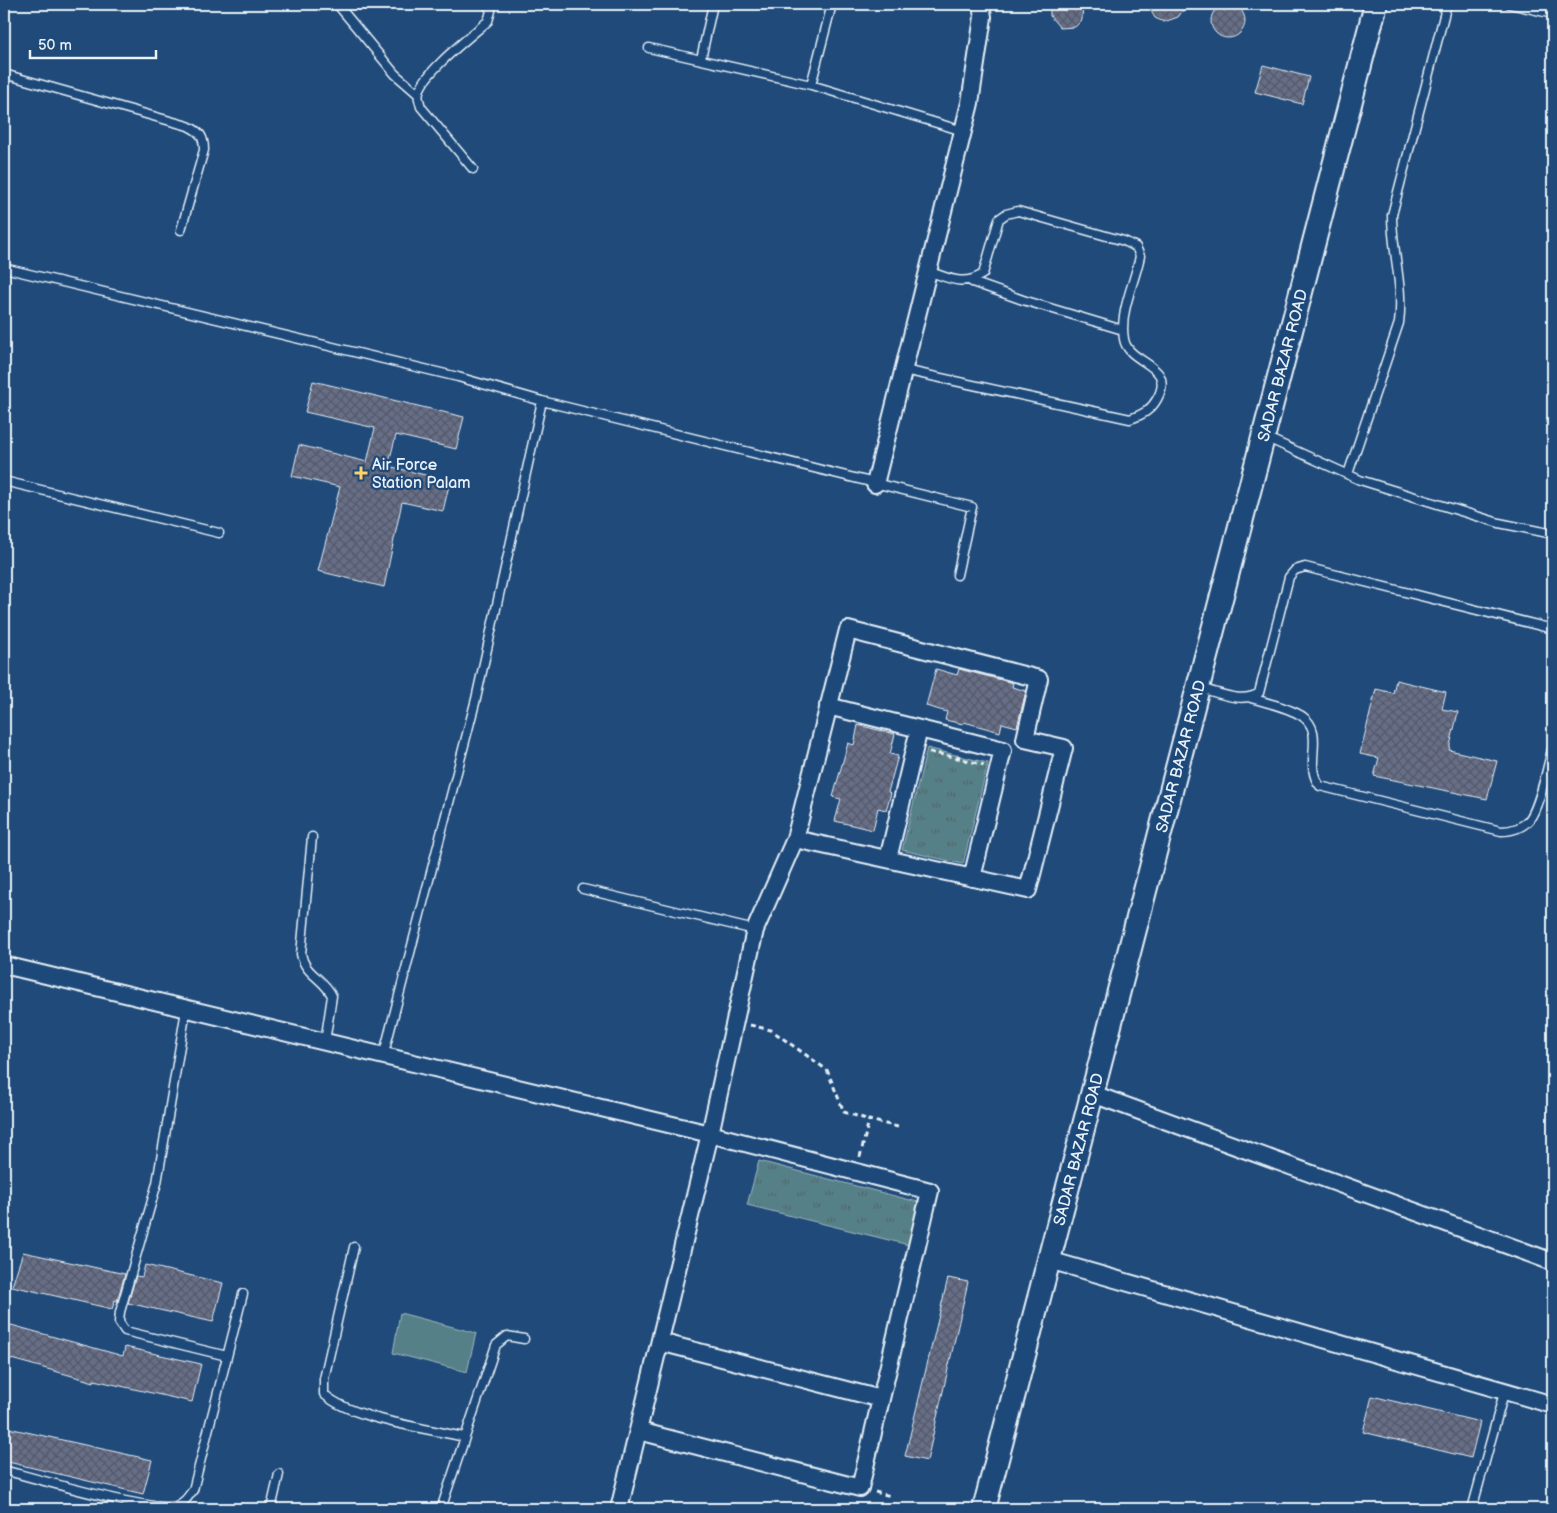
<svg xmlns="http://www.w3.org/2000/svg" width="1557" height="1513" viewBox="0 0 1557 1513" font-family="'Balsamiq Sans',sans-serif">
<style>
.green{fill:#578087;stroke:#a0b8c0}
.park{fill:url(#park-tufts);stroke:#a0b8c0}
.building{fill:url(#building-cross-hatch);stroke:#e8f1f8}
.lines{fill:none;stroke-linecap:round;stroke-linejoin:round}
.lane-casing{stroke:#e8f1f8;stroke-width:11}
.street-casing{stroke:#e8f1f8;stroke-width:20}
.secondary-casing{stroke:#e8f1f8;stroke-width:26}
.path{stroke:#e8f1f8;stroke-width:3;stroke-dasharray:5 4;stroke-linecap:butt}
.lane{stroke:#1f4a7a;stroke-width:8}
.street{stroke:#1f4a7a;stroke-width:16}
.secondary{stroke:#1f4a7a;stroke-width:22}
.poi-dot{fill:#ffd166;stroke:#1f4a7a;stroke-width:2}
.labels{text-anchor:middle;stroke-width:4.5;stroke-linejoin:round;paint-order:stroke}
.street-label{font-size:16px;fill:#e8f1f8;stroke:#1f4a7a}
.poi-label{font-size:16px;fill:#e8f1f8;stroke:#1f4a7a;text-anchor:start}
</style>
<defs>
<pattern id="park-tufts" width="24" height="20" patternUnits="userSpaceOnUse" patternTransform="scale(1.25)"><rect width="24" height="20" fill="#578087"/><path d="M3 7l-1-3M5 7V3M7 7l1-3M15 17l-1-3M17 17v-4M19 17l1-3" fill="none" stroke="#4f676c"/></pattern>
<pattern id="building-cross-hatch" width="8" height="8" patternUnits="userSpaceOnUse" patternTransform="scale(1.25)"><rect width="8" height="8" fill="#666e88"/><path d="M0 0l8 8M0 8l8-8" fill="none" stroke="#545966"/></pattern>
</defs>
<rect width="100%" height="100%" fill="#1f4a7a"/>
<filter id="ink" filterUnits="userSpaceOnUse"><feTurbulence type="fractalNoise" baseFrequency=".02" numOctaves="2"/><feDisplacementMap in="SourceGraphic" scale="10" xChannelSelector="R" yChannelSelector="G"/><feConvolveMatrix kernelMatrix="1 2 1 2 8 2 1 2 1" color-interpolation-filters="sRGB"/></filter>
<g filter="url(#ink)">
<path class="green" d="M400,1313L476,1333L467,1372L393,1353Z"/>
<path class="park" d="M927,748L988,763L963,864L902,850Z
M759,1161L918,1202L909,1245L747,1205Z"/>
<path class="building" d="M1211 21a17 17 0 1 1 34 0a17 17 0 1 1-34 0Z
M1050,4H1083L1082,20L1075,27L1060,28L1050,16Z
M1147,4H1188L1178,17L1164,22L1155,18Z
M1263,65L1309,77L1302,104L1255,92Z
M313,381L464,417L456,449L396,435L388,466L450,481L443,511L402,502L384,587L318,571L340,487L292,476L299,445L367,462L375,428L305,412Z
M936,669L957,675L959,669L1013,683L1012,687L1026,691L1017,727L1002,723L1000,732L964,722L963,724L945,720L947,712L926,706Z
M1396,680L1446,692L1442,709L1458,712L1449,750L1497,761L1487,799L1374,776L1379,758L1360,754L1376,689L1393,693Z
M858,725L895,734L890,754L898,756L888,792L891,793L886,810L878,808L873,830L835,821L841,799L833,797L848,743L854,745Z
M23,1252L125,1274L117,1301L115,1300L112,1309L12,1286Z
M145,1265L223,1283L213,1322L128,1303L136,1276L142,1277Z
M948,1278L968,1282L927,1461L905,1456Z
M4,1323L123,1356L125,1347L201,1364L192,1402L94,1380V1382L4,1357Z
M1372,1396L1480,1422L1471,1458L1363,1432Z
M4,1427L152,1460L143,1494L4,1461Z"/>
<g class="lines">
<g class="lane-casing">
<path id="lane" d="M337,4L395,74L418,94
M1510,4L1553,14
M649,48L811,85L963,131
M701,59L713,4
M4,74L188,126C200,132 204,136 204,150L181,230
M811,85L832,4
M473,169L421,107C420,102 417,97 419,92C424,72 471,36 488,21L491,11L487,4
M4,268L458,377L542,401L972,507L957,575
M972,282L1023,300L1123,330
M904,370L1130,419C1142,415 1151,410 1157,399C1177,363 1128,365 1124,339C1119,312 1135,282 1140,256L1136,247L1124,241L1018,211L1006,214L999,219L983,274C963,287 949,278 928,271
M1265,437L1360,480L1499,523L1553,534
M1348,474L1399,323C1404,286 1392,252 1392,215L1447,4
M4,481L219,533
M1200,688C1219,693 1242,704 1259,693L1289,577L1295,570L1305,567L1553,629
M1251,698C1267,703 1288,707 1302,716C1327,733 1302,764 1320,786L1501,831C1511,831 1522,828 1529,820C1540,806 1548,764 1553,746
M312,837L301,954C305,975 324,978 332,996L325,1042
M583,889L755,930
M186,1010L157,1183L120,1312L119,1322L125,1331L227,1356
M383,1057L476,699L542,401
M354,1247L324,1379V1394C351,1419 426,1428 464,1437
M4,1470C34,1478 153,1513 176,1506C184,1503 188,1497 193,1490L243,1294
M271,1509L279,1474
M441,1509L496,1345L507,1336L524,1339
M1472,1509L1505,1389"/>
</g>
<g class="street-casing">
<path id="street" d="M875,484L970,103L983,17L981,4
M828,706L1003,750L972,878
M888,859L919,729
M4,965L710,1134L930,1191L860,1488L639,1431
M1093,1094L1553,1262
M1049,1260L1553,1405
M660,1342L881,1399
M619,1509L710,1134L755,930L795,839L848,630L1039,679L1025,739L1064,748L1028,890L795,839"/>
</g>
<g class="secondary-casing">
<g id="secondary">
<path id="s1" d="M984,1509L1376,4"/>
</g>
</g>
<path class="path" d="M929,752L958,758
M959,755L958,758L984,765
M750,1025L771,1030L827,1070L844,1112L869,1120
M860,1157L869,1120L898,1127
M875,1492L891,1496"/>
<use href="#lane" class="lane"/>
<use href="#street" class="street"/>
<use href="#secondary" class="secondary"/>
</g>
</g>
<path class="poi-dot" d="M358.5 465.5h5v5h5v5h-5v5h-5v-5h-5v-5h5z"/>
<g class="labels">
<g class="street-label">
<text dy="6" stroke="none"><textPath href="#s1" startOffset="1182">SADAR BAZAR ROAD</textPath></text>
<text dy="6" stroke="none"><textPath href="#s1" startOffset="778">SADAR BAZAR ROAD</textPath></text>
<text dy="6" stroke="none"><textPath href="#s1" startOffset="372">SADAR BAZAR ROAD</textPath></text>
</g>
<g class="poi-label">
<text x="372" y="470">Air Force<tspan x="372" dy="18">Station Palam</tspan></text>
</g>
</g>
<rect width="1557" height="1513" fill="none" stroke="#1f4a7a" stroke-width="20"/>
<rect x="10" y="10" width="1537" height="1493" fill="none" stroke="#e8f1f8" stroke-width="2" filter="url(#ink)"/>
<path d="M30 50v8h126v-8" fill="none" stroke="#e8f1f8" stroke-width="2.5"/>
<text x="38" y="50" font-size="15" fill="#e8f1f8" stroke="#1f4a7a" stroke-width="4" paint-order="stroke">50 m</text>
</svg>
